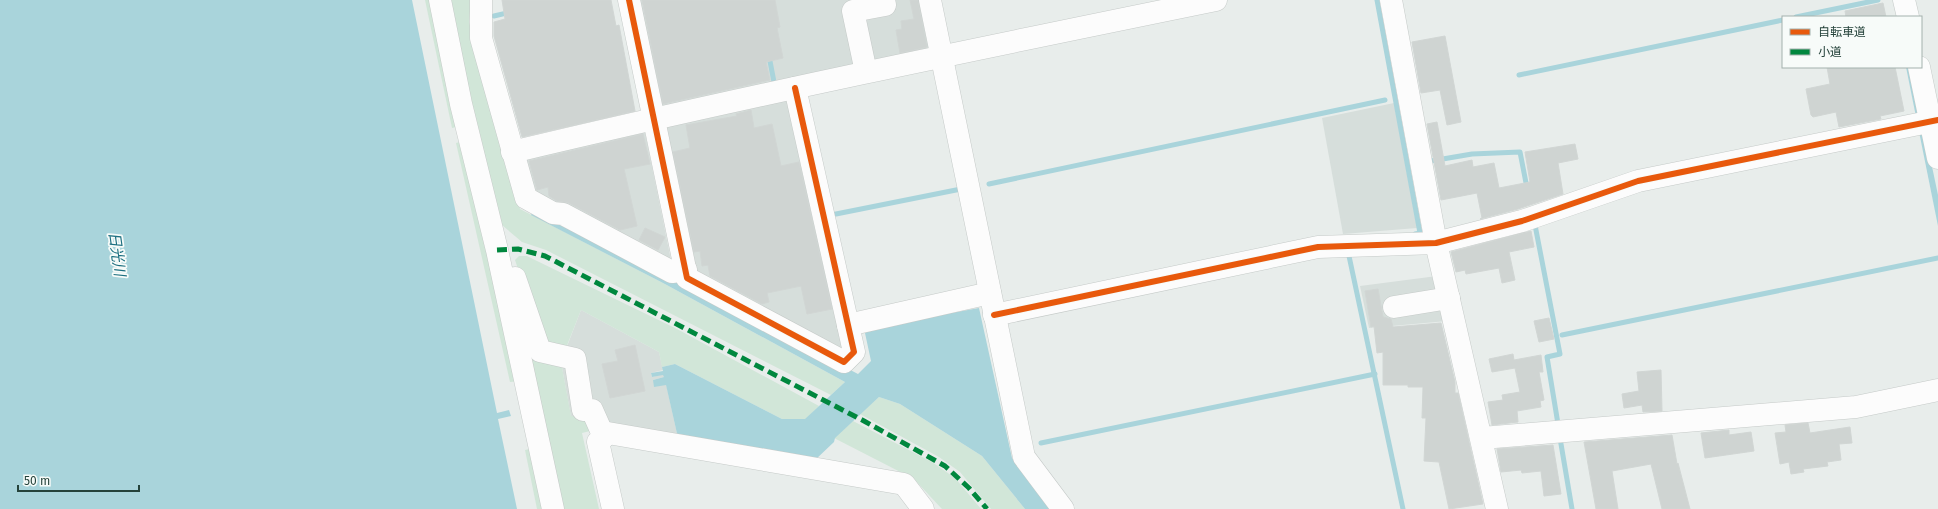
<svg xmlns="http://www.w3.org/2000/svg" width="1938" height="509" viewBox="0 0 1938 509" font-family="'Fira Sans','Noto Sans JP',sans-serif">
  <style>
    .built { fill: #d6dedb }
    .green { fill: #d1e6d8 }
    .water { fill: #a9d4db }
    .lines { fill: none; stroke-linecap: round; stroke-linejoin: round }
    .stream { stroke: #a9d4db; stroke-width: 5 }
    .building { fill: #cfd4d2; stroke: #d1d6d4 }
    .minor-casing { stroke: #c5cac8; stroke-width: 23 }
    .minor { stroke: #fcfcfc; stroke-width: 22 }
    .quiet { stroke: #00873e; stroke-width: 5; stroke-dasharray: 10 5; stroke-linecap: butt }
    .cycleway-casing { stroke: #f7fbf9; stroke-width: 8 }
    .cycleway { stroke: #e8590c; stroke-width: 6 }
    .labels { text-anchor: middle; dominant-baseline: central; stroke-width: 3.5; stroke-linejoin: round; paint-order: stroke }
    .water-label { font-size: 15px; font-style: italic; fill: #1c6f80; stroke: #f7fbf9 }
  </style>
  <rect width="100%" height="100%" fill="#e8edeb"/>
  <g class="built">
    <polygon points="637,0 926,0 935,48 659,108"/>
    <polygon points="792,96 844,352 692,276 661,123"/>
    <polygon points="1394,103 1417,228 1343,234 1322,118"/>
    <polygon points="644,128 672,265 529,194 519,157"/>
    <polygon points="1437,276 1447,321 1369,328 1360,286"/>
    <polygon points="581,310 659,352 663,370 651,373 652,377 664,374 664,377 653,380 666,384 678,438 571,417 561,362"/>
  </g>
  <g class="green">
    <polygon points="425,0 435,0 461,126 452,128"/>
    <polygon points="448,0 471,0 469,22 520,209 663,283 845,382 831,395 546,250 522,242 496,220"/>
    <polygon points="464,141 520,381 510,382 456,143"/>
    <polygon points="519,256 527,256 535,260 677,329 819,406 805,420 782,419 675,364 662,367 659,352 581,310 564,353 543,343 515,260"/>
    <polygon points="509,284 561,362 571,416 583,416 590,431 582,433 599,509 558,509"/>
    <polygon points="879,397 900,404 982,456 1025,509 991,509 960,472 939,457 860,414"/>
    <polygon points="853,421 932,462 955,478 981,509 942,509 914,479 834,438"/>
    <polygon points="534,448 546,509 537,509 525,450"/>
  </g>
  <g class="water">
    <polygon points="0,0 412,0 497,413 509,410 511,416 498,419 517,509 0,509"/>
    <polygon points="1906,67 1911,67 1938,195 1938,226"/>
    <polygon points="533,211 667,280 678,280 858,374 871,361 865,333 868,328 979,308 1012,458 1052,509 1025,509 982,456 900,404 879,397 835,438 834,442 814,461 678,438 666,385 654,387 653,380 664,377 663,375 652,377 651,373 663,371 662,367 675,364 782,419 805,419 845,382 663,283 531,215"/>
  </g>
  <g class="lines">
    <g class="stream">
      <polyline points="1377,0 1420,233 1415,234"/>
      <polyline points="494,16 511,12"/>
      <polyline points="1796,17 1878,0"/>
      <polyline points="769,56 774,82"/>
      <polyline points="1519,75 1783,20"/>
      <polyline points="1431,161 1472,154 1520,152 1527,188"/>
      <polyline points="989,184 1385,100"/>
      <polyline points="836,214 961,189"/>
      <polyline points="1535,225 1560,354 1547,357 1558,424"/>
      <polyline points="1349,256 1403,509"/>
      <polyline points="1562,335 1938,258"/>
      <polyline points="1560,438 1572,509"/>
      <polyline points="1041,443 1375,374"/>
    </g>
  </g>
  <g class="building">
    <polygon points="502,0 611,0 616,26 619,25 635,111 522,137 494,36 494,22 505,19"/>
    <polygon points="642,0 775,0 780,27 777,28 783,58 766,62 770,80 663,104"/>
    <polygon points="910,0 918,0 927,47 900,53 896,30 902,29 901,21 914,19"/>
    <polygon points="1883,3 1886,17 1846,17 1845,11"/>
    <polygon points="1445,36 1461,122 1447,125 1440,90 1421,93 1412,42"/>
    <polygon points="1827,67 1895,67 1904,111 1880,116 1881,119 1839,127 1836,112 1813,117 1811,115 1806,89 1830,84"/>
    <polygon points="751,110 754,128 772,124 781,166 799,162 832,309 807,314 801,286 767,293 769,302 762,304 710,276 708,265 702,266 700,251 694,252 673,152 690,148 686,125 737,116 736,114"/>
    <polygon points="1437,122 1445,166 1472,160 1473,167 1494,163 1499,188 1530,182 1525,152 1575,144 1578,159 1558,163 1563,194 1518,209 1480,219 1482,218 1477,193 1441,200 1427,124"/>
    <polygon points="643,134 650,164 624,169 637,226 620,230 569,203 557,201 549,196 548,187 537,190 529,161"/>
    <polygon points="645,228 665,237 658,250 639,240"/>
    <polygon points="1531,231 1534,247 1509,252 1515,280 1502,283 1499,268 1466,274 1465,270 1456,272 1451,252"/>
    <polygon points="1378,289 1383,317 1391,319 1393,327 1441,323 1455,382 1455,393 1458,393 1483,504 1449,509 1439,462 1424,461 1426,418 1422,418 1423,387 1408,387 1408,385 1383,385 1383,352 1377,353 1374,326 1371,327 1365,291"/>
    <polygon points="1549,318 1554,339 1539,342 1534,321"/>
    <polygon points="635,345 645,391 610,398 602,364 618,361 615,350"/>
    <polygon points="1513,354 1514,360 1541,355 1543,372 1539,372 1544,400 1540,401 1541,407 1517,411 1518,422 1492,425 1488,402 1503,400 1502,395 1520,392 1515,368 1492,372 1489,359"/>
    <polygon points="1661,370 1662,411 1643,412 1642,405 1624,408 1622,394 1639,391 1637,372"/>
    <polygon points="1808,423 1810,433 1850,427 1852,443 1839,444 1841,460 1827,462 1828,466 1803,469 1804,472 1791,474 1789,462 1780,464 1775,433 1786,432 1785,425"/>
    <polygon points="1729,430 1729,435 1751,432 1754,451 1705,458 1701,433"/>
    <polygon points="1672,435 1677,464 1678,463 1690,509 1662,509 1651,464 1612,471 1618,509 1596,509 1584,442"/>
    <polygon points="1553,445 1561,494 1544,496 1541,471 1522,473 1521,470 1501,472 1497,449"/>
  </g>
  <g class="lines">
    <defs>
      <g id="minor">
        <polyline points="440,0 461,104 497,250 553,509"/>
        <polyline points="481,0 481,38 526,198 553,213 563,214 672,272 686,270"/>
        <polyline points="629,0 687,278 844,362 854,352 795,88"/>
        <polyline points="930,0 1024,457 1063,509"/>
        <polyline points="1391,0 1436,243 1497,509"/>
        <polyline points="1904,0 1908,17"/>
        <polyline points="1919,67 1938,158"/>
        <polyline points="866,72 853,11 885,5 884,0"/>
        <path d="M512,152C746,96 981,48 1216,0"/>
        <polyline points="515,278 540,351 575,359 583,410 592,410 604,437"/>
        <polyline points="1394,307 1449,298"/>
        <polyline points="994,315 1318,247 1436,243 1522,221 1638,181 1938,120"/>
        <polyline points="848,325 990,293"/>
        <polyline points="1482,438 1856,407 1938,390"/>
        <polyline points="613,509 598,442 608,433 904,484 923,509"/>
      </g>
    </defs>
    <use href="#minor" class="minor-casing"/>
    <use href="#minor" class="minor"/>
    <polyline class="quiet" points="497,250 518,249 545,256 864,421 945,466 969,488 987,509"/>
    <defs>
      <g id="cycleway">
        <polyline points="629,0 687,278 844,362 854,352 795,88"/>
        <polyline points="994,315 1318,247 1436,243 1522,221 1638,181 1938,120"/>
      </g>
    </defs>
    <use href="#cycleway" class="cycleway-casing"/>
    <use href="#cycleway" class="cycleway"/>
  </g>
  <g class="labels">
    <g class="water-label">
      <text transform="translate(117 254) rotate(82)">日光川</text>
    </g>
  </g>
  <rect x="1782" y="16" width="140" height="52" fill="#f7fbf9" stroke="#a3b1ad"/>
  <rect x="1790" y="29" width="20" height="6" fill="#e8590c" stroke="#a3b1ad"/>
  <text x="1818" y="36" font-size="12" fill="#24423a">自転車道</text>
  <rect x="1790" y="49" width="20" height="6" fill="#00873e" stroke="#a3b1ad"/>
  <text x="1818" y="56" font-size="12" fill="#24423a">小道</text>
  <path d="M18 485v6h121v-6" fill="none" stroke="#24423a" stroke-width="2"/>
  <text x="24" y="485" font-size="12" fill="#24423a" stroke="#f7fbf9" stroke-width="3" paint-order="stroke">50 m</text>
</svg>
